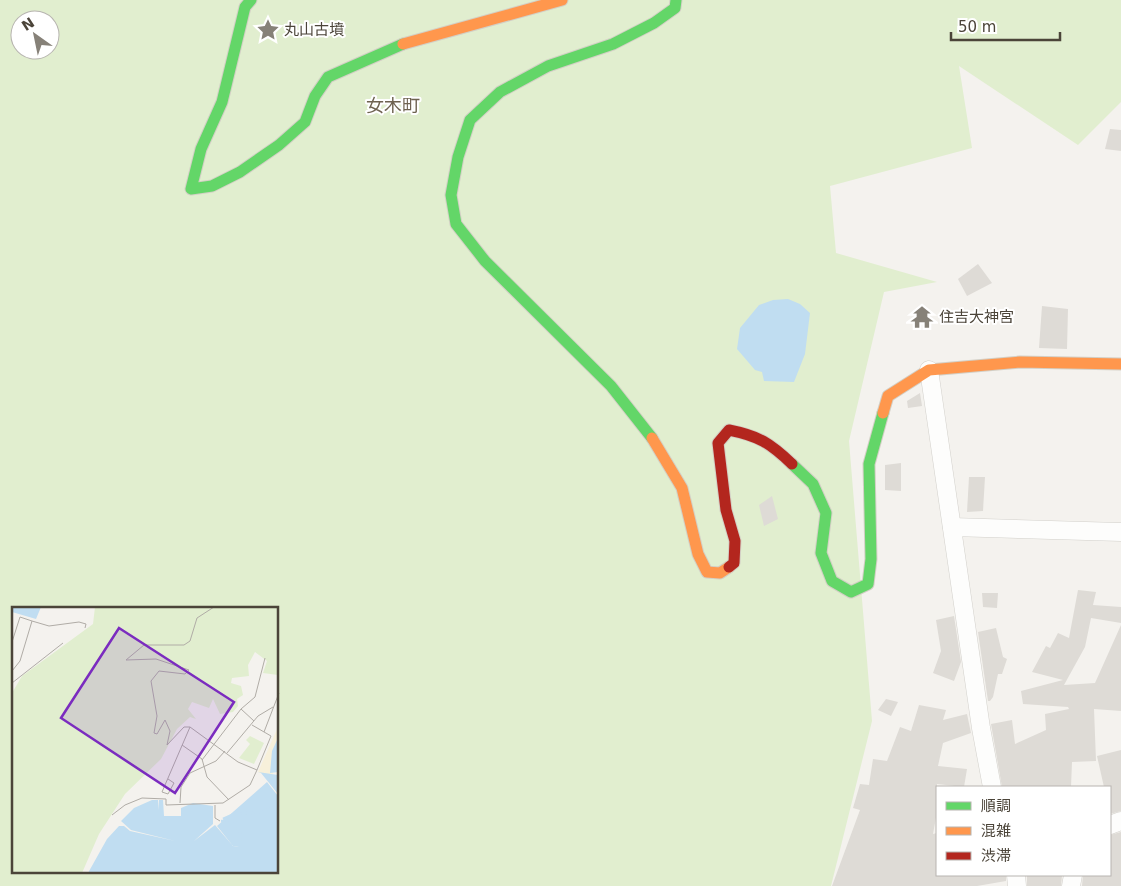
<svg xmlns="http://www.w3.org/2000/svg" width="1121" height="886" viewBox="0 0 1121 886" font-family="'DejaVu Sans','Noto Sans JP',sans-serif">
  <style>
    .green { fill: #e1eecf; fill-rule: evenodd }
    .water { fill: #c0ddf1 }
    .building { fill: #dedbd6 }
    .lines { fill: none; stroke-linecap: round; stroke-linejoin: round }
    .street-casing { stroke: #d2d0cb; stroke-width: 19 }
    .fast-casing { stroke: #d3cfc5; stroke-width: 13 }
    .slow-casing { stroke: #d3cfc5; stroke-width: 13 }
    .jam-casing { stroke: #d3cfc5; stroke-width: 13 }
    .street { stroke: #fdfdfc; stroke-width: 18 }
    .fast { stroke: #63d668; stroke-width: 11 }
    .slow { stroke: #ff974d; stroke-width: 11 }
    .jam { stroke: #b3261e; stroke-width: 11 }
    .labels { text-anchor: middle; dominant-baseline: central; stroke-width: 4; stroke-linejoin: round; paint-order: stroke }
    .poi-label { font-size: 15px; fill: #4b4439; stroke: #fff; text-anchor: start }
    .quarter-label { font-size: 18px; fill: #6e6250; stroke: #fff }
    .inset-river { fill: none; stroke: #c0ddf1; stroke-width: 2.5 }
    .inset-road { fill: none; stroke: #b0aca6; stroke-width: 1 }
    .view { fill: #7b2cbf; fill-opacity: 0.15; stroke: #7b2cbf; stroke-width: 2.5 }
    .inset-edge { fill: none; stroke: #4b4439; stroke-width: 2.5 }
  </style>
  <rect width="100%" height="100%" fill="#f4f2ee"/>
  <path class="green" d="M0,0H1121V102L1078,145L959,66L972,148L830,186L836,253L937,282L884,292L849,441L872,721L831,886H0ZM20,20H50V50H20ZM14,608H278V872H14Z"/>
  <polygon class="water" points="788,299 800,304 810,313 805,354 794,382 764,381 762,372 755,370 737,349 740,328 759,305 773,300"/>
  <g class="building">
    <polygon points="1110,129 1121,130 1121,151 1105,149"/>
    <polygon points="978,264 992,283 967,296 958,279"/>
    <polygon points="1042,306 1068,309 1067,349 1039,348"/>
    <polygon points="920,393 922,406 908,408 907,401"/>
    <polygon points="901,463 901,491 885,490 885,465"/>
    <polygon points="969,477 985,477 983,511 967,512"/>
    <polygon points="772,496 778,519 764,526 759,505"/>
    <polygon points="1078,590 1096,592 1093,605 1121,607 1121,623 1091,618 1085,647 1064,685 1095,683 1121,625 1121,711 1094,709 1096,761 1072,762 1071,787 1002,787 991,724 1012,720 1015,744 1046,730 1045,714 1069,709 1068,707 1023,704 1021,691 1063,680 1032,672 1046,646 1050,648 1058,633 1069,638"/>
    <polygon points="982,593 998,593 997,608 983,607"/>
    <polygon points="954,616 961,662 954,681 933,673 941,651 936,620"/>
    <polygon points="996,628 1003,657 1007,659 1002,674 998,674 993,697 990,701 988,701 978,632"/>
    <polygon points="886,699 898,702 891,716 878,710"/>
    <polygon points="919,705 946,710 943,720 967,714 971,733 943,743 938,766 967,769 964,787 937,784 937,812 933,834 937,833 937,875 1006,875 1006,881 977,886 832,886 860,810 853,808 860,784 869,785 873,759 887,761 900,727 911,731"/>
    <polygon points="1121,750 1121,811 1110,814 1110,787 1104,787 1097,756"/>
    <polygon points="1121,832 1121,886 1082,886 1083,875 1110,875 1110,835"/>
    <polygon points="1027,875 1062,875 1061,886 1027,886"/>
  </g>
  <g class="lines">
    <defs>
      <g id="street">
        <polyline points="929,370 981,728 992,787"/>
        <polyline points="952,527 1121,532"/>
        <polyline points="1110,825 1121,821"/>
        <polyline points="1016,875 1017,886"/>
        <polyline points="1071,886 1073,875"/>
      </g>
      <g id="fast">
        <polyline points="251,0 245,7 222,102 201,149 191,189 212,186 240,172 279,145 305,122 315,96 328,77 403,44"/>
        <polyline points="652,438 611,386 485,261 456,224 451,195 458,157 470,120 500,92 548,66 613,44 654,23 675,8 676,0"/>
        <polyline points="792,464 813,484 826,513 821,553 832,581 851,592 868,584 871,559 869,464 883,413"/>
      </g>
      <g id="slow">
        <polyline points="403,44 562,0"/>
        <polyline points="883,413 888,396 929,370 1020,362 1121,364"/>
        <polyline points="652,438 682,488 698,554 707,572 720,573 729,567"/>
      </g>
      <path id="jam" d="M729,567L734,563L735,541L726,510L718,443L729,430C759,436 770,443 792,464"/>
    </defs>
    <use href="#street" class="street-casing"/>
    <use href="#fast" class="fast-casing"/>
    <use href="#slow" class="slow-casing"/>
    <use href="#jam" class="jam-casing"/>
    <use href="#street" class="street"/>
    <use href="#fast" class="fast"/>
    <use href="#slow" class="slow"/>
    <use href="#jam" class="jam"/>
  </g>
  <defs>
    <symbol id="sight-bare" viewBox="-9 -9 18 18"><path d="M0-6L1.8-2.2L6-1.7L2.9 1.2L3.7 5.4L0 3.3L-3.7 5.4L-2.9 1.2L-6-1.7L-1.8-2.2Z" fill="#868178" stroke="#fff" stroke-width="2.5" paint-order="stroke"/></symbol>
    <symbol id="temple-bare" viewBox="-9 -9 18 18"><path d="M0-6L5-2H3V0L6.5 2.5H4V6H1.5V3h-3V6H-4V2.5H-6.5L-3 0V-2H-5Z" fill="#868178" stroke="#fff" stroke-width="2.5" paint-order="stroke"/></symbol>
  </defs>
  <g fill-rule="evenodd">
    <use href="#sight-bare" x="252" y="14" width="32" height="32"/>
    <use href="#temple-bare" x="906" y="301" width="32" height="32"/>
  </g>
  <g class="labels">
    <g class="poi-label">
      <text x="284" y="30">丸山古墳</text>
      <text x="939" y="317">住吉大神宮</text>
    </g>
    <g class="quarter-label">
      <text x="393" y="105">女木町</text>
    </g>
  </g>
  <g transform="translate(12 607)">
    <rect width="266" height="266" fill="#f4f2ee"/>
    <path d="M83,0H266V68L251,66L255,54L243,45L236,58L237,69L220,71L219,76L229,79L231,88L225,92L226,99L221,105L208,107L201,92L197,101L180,95L176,102L184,112L178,110L165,122L149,152L113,187L87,227L70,266H0V86L10,69L81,17ZM238,129L252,136L242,157L227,151L238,137L234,133Z" fill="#e1eecf"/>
    <path d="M266,120L261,167L258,169L246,165Z" fill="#f7f0da"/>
    <path d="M0,0H29L24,12L0,5ZM266,131V165L258,166L260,144ZM246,165L266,168V187L249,166ZM255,175L266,189V266H76L95,232L107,219H112L118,224L163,234L119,223L109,214L122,201L140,193H146V203L147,193H151L152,209H169V201L181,196L201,199V217L182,234L203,218L221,239L227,240L221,239L205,219Z" fill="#c0ddf1"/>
    <path class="inset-river" d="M211,212L222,207L251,205L267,198M209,214L222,213L232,235V266"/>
    <path class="inset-road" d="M0,35L8,10L20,14M114,53L132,38H172L178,34L185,11L202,0M0,64L8,54L20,14L37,19L67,15L74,17L73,21M0,76L51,36M229,102L242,114M240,118L259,129L245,163M252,125L267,86M170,138L190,152L195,170L217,193M215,146L246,109L261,100M190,153L229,102L243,90L253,51M156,187L150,185L178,120M156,187L162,176L156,172M168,196L169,180L178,166L204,154L213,144M203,198V211L208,214M100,208L113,198L130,191L154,192V198L211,196L238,178L245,163L226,155L178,120H172L155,138L158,124L153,113L145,127L142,126L145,109L139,74L147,64L173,67L177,63L144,52L114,53"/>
    <path class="view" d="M107,21L222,95L163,186L49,111Z"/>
    <rect width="266" height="266" class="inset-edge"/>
  </g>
  <rect x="936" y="786" width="175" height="90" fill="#ffffff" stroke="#b7b4b0"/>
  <rect x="946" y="802" width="25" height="8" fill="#63d668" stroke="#b7b4b0"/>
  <text x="981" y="811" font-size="15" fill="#4b4439">順調</text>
  <rect x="946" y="827" width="25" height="8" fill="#ff974d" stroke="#b7b4b0"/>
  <text x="981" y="836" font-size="15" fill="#4b4439">混雑</text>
  <rect x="946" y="852" width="25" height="8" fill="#b3261e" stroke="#b7b4b0"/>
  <text x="981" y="861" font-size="15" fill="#4b4439">渋滞</text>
  <g transform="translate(35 35) rotate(327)"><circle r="24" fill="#ffffff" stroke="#b7b4b0"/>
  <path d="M0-4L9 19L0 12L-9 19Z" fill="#868178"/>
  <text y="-8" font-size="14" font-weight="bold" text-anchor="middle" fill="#4b4439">N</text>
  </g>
  <path d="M951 32v8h109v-8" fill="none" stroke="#4b4439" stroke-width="2.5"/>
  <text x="958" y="32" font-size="15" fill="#4b4439" stroke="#ffffff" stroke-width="4" paint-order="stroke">50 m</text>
</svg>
